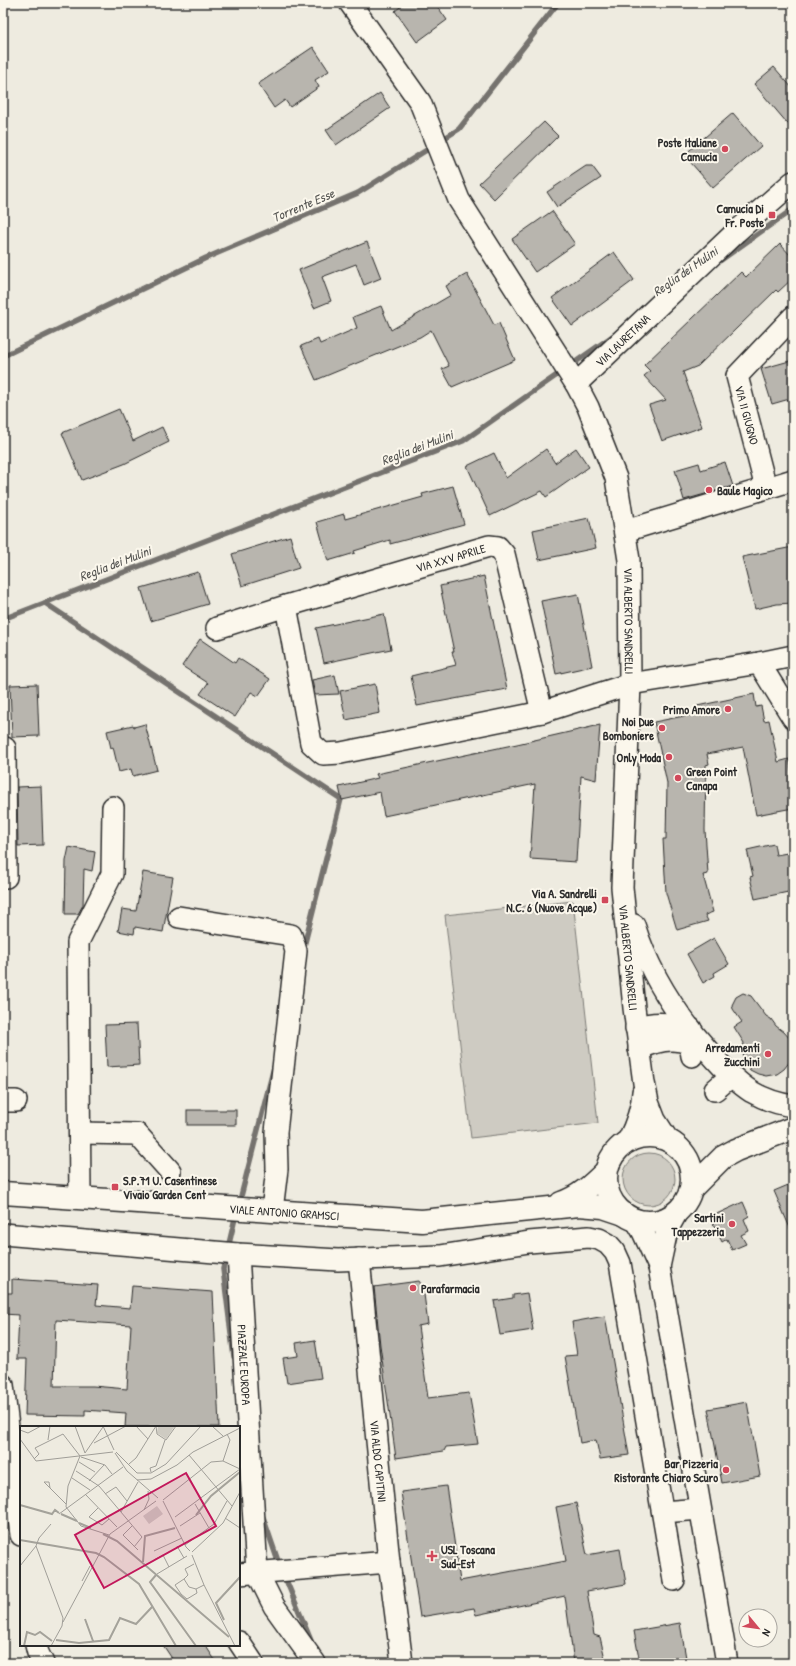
<svg xmlns="http://www.w3.org/2000/svg" width="796" height="1666" viewBox="0 0 796 1666" font-family="'Patrick Hand',sans-serif">
  <style>
    .green { fill: #cecbc2; stroke: #7c7b76 }
    .lines { fill: none; stroke-linecap: round; stroke-linejoin: round }
    .stream { stroke: #74726e; stroke-width: 5.5 }
    .building { fill: #b8b5ae; stroke: #2b2b2b; fill-rule: evenodd }
    .minor-casing { stroke: #2b2b2b; stroke-width: 24 }
    .major-casing { stroke: #2b2b2b; stroke-width: 25 }
    .minor { stroke: #fbf7ec; stroke-width: 21 }
    .major { stroke: #fbf7ec; stroke-width: 22 }
    .poi-dot { fill: #d1495b; stroke: #fbf7ec; stroke-width: 1.5 }
    .labels { text-anchor: middle; dominant-baseline: central; stroke-width: 4; stroke-linejoin: round; paint-order: stroke }
    .poi-label { font-size: 12px; font-weight: bold; fill: #2b2b2b; stroke: #fbf7ec; text-anchor: end }
    .street-label { font-size: 12px; fill: #2b2b2b; stroke: #fbf7ec }
    .water-label { font-size: 13px; font-style: italic; fill: #555552; stroke: #fbf7ec }
    .inset-river { fill: none; stroke: #a4a29a; stroke-width: 2 }
    .inset-road { fill: none; stroke: #a09e98; stroke-width: 1 }
    .view { fill: #c2185b; fill-opacity: 0.15; stroke: #c2185b; stroke-width: 2 }
    .inset-edge { fill: none; stroke: #2b2b2b; stroke-width: 2 }
  </style>
  <rect width="100%" height="100%" fill="#eeebe0"/>
  <filter id="ink" filterUnits="userSpaceOnUse"><feTurbulence type="fractalNoise" baseFrequency=".025" numOctaves="2"/><feDisplacementMap in="SourceGraphic" scale="8" xChannelSelector="R" yChannelSelector="G"/><feConvolveMatrix kernelMatrix="1 2 1 2 8 2 1 2 1" color-interpolation-filters="sRGB"/></filter>
  <g filter="url(#ink)">
    <g class="green">
      <polygon points="573,901 598,1123 471,1138 445,915"/>
      <circle cx="649" cy="1179" r="26"/>
    </g>
    <g class="lines">
      <g class="stream">
        <polyline points="440,141 459,129 558,3"/>
        <polyline points="721,260 793,209"/>
        <polyline points="3,356 206,258 358,193 433,146"/>
        <polyline points="45,603 341,799 303,950"/>
        <polyline points="3,619 463,441 614,335"/>
        <polyline points="239,1204 274,1067"/>
        <polyline points="228,1248 236,1214"/>
        <polyline points="226,1257 223,1269 234,1357"/>
        <polyline points="263,1517 280,1567"/>
        <polyline points="284,1575 312,1643"/>
      </g>
    </g>
    <g class="building">
      <polygon points="405,3 435,3 447,20 417,42 395,11"/>
      <polygon points="313,47 329,71 315,80 319,87 290,107 285,100 274,108 258,84"/>
      <polygon points="774,67 793,89 793,130 754,84"/>
      <polygon points="380,93 390,108 336,145 326,130"/>
      <polygon points="733,113 761,146 713,188 684,155"/>
      <polygon points="544,122 558,136 494,199 479,183"/>
      <polygon points="586,166 592,166 601,178 557,207 547,192"/>
      <polygon points="552,211 575,244 535,272 512,239"/>
      <polygon points="367,242 381,278 364,285 356,264 322,277 331,301 314,308 299,270"/>
      <polygon points="780,244 793,258 793,278 778,292 776,290 698,366 683,372 702,427 662,441 649,405 666,400 644,376 650,371 644,365 741,272 746,277"/>
      <polygon points="614,252 634,280 572,326 552,298"/>
      <polygon points="467,274 494,325 499,323 515,360 452,387 442,369 449,366 431,330 420,337 316,380 301,346 318,339 320,344 357,328 353,317 381,306 391,330 451,295 446,286"/>
      <polygon points="793,360 793,398 772,404 761,369"/>
      <polygon points="119,409 133,441 162,427 169,442 124,464 82,480 62,433"/>
      <polygon points="576,448 589,467 546,497 542,491 490,516 467,466 494,453 506,478 546,449 555,463"/>
      <polygon points="725,462 733,486 684,500 675,470 699,463 701,470"/>
      <polygon points="453,486 464,524 390,544 390,540 354,551 355,553 328,561 317,522 344,514 345,519 423,497 422,494"/>
      <polygon points="589,518 596,548 539,560 533,530"/>
      <polygon points="290,536 299,568 242,586 232,554"/>
      <polygon points="793,547 793,603 777,604 755,609 742,557"/>
      <polygon points="198,572 208,604 151,621 141,588"/>
      <polygon points="484,576 507,689 417,706 411,676 456,665 452,652 454,652 440,586"/>
      <polygon points="578,594 592,666 556,674 541,601"/>
      <polygon points="384,614 391,649 324,663 316,628"/>
      <polygon points="200,639 235,663 238,658 270,679 258,696 251,692 235,717 200,694 208,683 182,666"/>
      <polygon points="335,675 339,694 315,695 312,680"/>
      <polygon points="37,684 39,736 12,737 10,685"/>
      <polygon points="375,684 380,713 346,720 340,691"/>
      <polygon points="754,694 756,707 761,706 764,721 769,720 778,762 789,759 793,779 793,808 756,815 743,747 707,754 709,764 706,765 705,830 708,874 703,875 713,912 705,915 708,921 677,930 666,893 663,839 666,839 667,783 654,722 699,713 697,706"/>
      <polygon points="145,724 157,770 133,776 131,769 119,772 113,747 111,748 107,731 133,725 134,727"/>
      <polygon points="600,725 596,780 581,776 576,862 530,859 535,784 384,816 380,792 342,800 339,787 378,778 376,774 517,744"/>
      <polygon points="41,786 43,845 18,846 17,787"/>
      <polygon points="774,844 776,855 793,852 793,891 755,899 750,877 753,876 747,850"/>
      <polygon points="69,847 95,852 92,871 84,869 83,905 78,914 65,914 66,861"/>
      <polygon points="143,872 173,877 163,932 135,927 134,934 118,931 122,909 136,911"/>
      <polygon points="714,938 729,964 714,973 715,976 703,983 687,954"/>
      <polygon points="743,993 751,996 766,1016 771,1019 776,1026 784,1032 791,1040 793,1049 791,1060 784,1069 777,1074 766,1076 758,1074 750,1070 744,1060 742,1052 744,1043 734,1027 742,1022 733,1009 732,1005 736,997"/>
      <polygon points="137,1024 139,1065 107,1067 105,1025"/>
      <rect x="187" y="1110" width="49" height="15"/>
      <polygon points="793,1183 793,1235 774,1191"/>
      <polygon points="743,1202 749,1216 744,1219 749,1231 741,1235 746,1244 732,1250 727,1239 722,1242 710,1217"/>
      <path d="M12,1279L98,1285L96,1305L130,1308L132,1286L213,1292L219,1427H125L126,1413L85,1410V1416L25,1415L27,1359H17L19,1315L3,1314V1293H12ZM56,1320L131,1325L127,1389L93,1386H54Z"/>
      <polygon points="419,1281 423,1287 428,1324 418,1326 428,1398 469,1393 478,1444 446,1447 444,1451 396,1458 380,1345 374,1287"/>
      <polygon points="527,1293 533,1330 500,1335 494,1301 513,1298 513,1295"/>
      <polygon points="605,1316 629,1455 600,1459 596,1440 580,1443 565,1356 577,1355 572,1322"/>
      <polygon points="315,1340 321,1378 287,1383 283,1358 298,1356 296,1343"/>
      <polygon points="747,1402 760,1476 722,1483 708,1409"/>
      <polygon points="446,1486 460,1581 566,1561 556,1507 576,1503 587,1555 620,1549 626,1584 587,1591 594,1635 600,1637 606,1663 574,1663 565,1596 476,1615 474,1608 420,1617 401,1492"/>
      <polygon points="680,1623 686,1658 655,1663 640,1663 634,1631"/>
      <polygon points="163,1645 205,1645 217,1663 175,1663"/>
    </g>
    <g class="lines">
      <defs>
        <g id="minor">
          <path id="s1" d="M350,3L420,102L459,200L576,384L588,407L616,478L629,560L630,684L622,887L634,1008L644,1083L648,1102L655,1120L668,1140"/>
          <path id="s2" d="M576,384L736,232L793,182"/>
          <polyline points="766,488 737,376 793,317"/>
          <polyline points="625,531 793,480"/>
          <polyline points="286,606 311,743 323,754 341,753 542,712 630,684 759,663 793,656"/>
          <path id="s3" d="M217,628L286,606L489,546L498,547L504,554L542,712"/>
          <polyline points="759,663 793,718"/>
          <polyline points="3,877 6,877 5,748"/>
          <polyline points="179,917 291,935 296,951 276,1132 277,1169 272,1210"/>
          <path d="M634,925C649,973 677,1016 710,1053C723,1068 736,1082 752,1092C764,1099 780,1104 793,1106"/>
          <path d="M636,1028C654,1021 673,1023 691,1029"/>
          <path d="M639,1049C655,1041 674,1036 690,1044L692,1056"/>
          <polyline points="715,1090 731,1076"/>
          <polyline points="3,1101 16,1101"/>
          <polyline points="80,1133 137,1134 170,1171"/>
          <path d="M628,1141C636,1125 642,1110 643,1092"/>
          <polyline points="80,1198 78,942 112,874 113,807"/>
          <polyline points="636,1220 643,1232 659,1267 727,1663"/>
          <polyline points="3,1234 238,1254 338,1260 440,1256 529,1242 589,1237 599,1239 608,1244 615,1252 620,1263 674,1580"/>
          <path id="s4" d="M238,1254L257,1572L274,1606L315,1663"/>
          <path id="s5" d="M359,1259L389,1562L402,1663"/>
          <polyline points="659,1267 667,1230 677,1212"/>
          <polyline points="3,1385 21,1535"/>
          <polyline points="663,1512 700,1509"/>
          <polyline points="239,1574 389,1562"/>
          <polyline points="239,1642 253,1663"/>
          <polyline points="36,1645 38,1653 43,1663"/>
        </g>
        <g id="major">
          <circle cx="649" cy="1179" r="43"/>
          <polyline points="691,1189 723,1157 736,1150 793,1128"/>
          <path id="s6" d="M3,1193L422,1221L579,1205L603,1207L624,1214"/>
          <path d="M561,1203C579,1197 592,1185 606,1171"/>
        </g>
      </defs>
      <use href="#minor" class="minor-casing"/>
      <use href="#major" class="major-casing"/>
      <use href="#minor" class="minor"/>
      <use href="#major" class="major"/>
    </g>
  </g>
  <g class="poi-dot">
    <circle cx="725" cy="149" r="4"/>
    <rect x="768" y="211" width="8" height="8" rx="2"/>
    <circle cx="709" cy="490" r="4"/>
    <circle cx="728" cy="709" r="4"/>
    <circle cx="662" cy="728" r="4"/>
    <circle cx="669" cy="757" r="4"/>
    <circle cx="678" cy="778" r="4"/>
    <rect x="601" y="896" width="8" height="8" rx="2"/>
    <circle cx="768" cy="1054" r="4"/>
    <rect x="111" y="1183" width="8" height="8" rx="2"/>
    <circle cx="732" cy="1224" r="4"/>
    <circle cx="413" cy="1288" r="4"/>
    <circle cx="726" cy="1470" r="4"/>
    <path d="M430 1550h4v4h4v4h-4v4h-4v-4h-4v-4h4z"/>
  </g>
  <g class="labels">
    <g class="poi-label">
      <text x="717" y="142">Poste Italiane<tspan x="717" dy="14">Camucia</tspan></text>
      <text x="764" y="208">Camucia Di<tspan x="764" dy="14">Fr. Poste</tspan></text>
      <text x="717" y="490" text-anchor="start">Baule Magico</text>
      <text x="720" y="709">Primo Amore</text>
      <text x="654" y="721">Noi Due<tspan x="654" dy="14">Bomboniere</tspan></text>
      <text x="661" y="757">Only Moda</text>
      <text x="686" y="771" text-anchor="start">Green Point<tspan x="686" dy="14">Canapa</tspan></text>
      <text x="597" y="893">Via A. Sandrelli<tspan x="597" dy="14">N.C. 6 (Nuove Acque)</tspan></text>
      <text x="760" y="1047">Arredamenti<tspan x="760" dy="14">Zucchini</tspan></text>
      <text x="123" y="1180" text-anchor="start">S.P.71 U. Casentinese<tspan x="123" dy="14">Vivaio Garden Cent</tspan></text>
      <text x="724" y="1217">Sartini<tspan x="724" dy="14">Tappezzeria</tspan></text>
      <text x="421" y="1288" text-anchor="start">Parafarmacia</text>
      <text x="718" y="1463">Bar Pizzeria<tspan x="718" dy="14">Ristorante Chiaro Scuro</tspan></text>
      <text x="441" y="1549" text-anchor="start">USL Toscana<tspan x="441" dy="14">Sud-Est</tspan></text>
    </g>
    <g class="street-label">
      <text stroke="none"><textPath href="#s2" startOffset="64">VIA LAURETANA</textPath></text>
      <text transform="translate(747 415) rotate(75)">VIA II GIUGNO</text>
      <text stroke="none"><textPath href="#s3" startOffset="244">VIA XXV APRILE</textPath></text>
      <text stroke="none"><textPath href="#s1" startOffset="691">VIA ALBERTO SANDRELLI</textPath></text>
      <text stroke="none"><textPath href="#s1" startOffset="1028">VIA ALBERTO SANDRELLI</textPath></text>
      <text stroke="none"><textPath href="#s6" startOffset="282">VIALE ANTONIO GRAMSCI</textPath></text>
      <text stroke="none"><textPath href="#s4" startOffset="111">PIAZZALE EUROPA</textPath></text>
      <text stroke="none"><textPath href="#s5" startOffset="203">VIA ALDO CAPITINI</textPath></text>
    </g>
    <g class="water-label">
      <text transform="translate(303 205) rotate(-23)">Torrente Esse</text>
      <text transform="translate(685 271) rotate(-35)">Reglia dei Mulini</text>
      <text transform="translate(417 447) rotate(-21)">Reglia dei Mulini</text>
      <text transform="translate(115 563) rotate(-21)">Reglia dei Mulini</text>
    </g>
  </g>
  <g transform="translate(20 1426)">
    <rect width="220" height="220" fill="#eeebe0"/>
    <path d="M138,0H155L146,13L137,7ZM137,80L143,88L129,98L123,90Z" fill="#cecbc2"/>
    <path class="inset-river" d="M0,79L32,88L35,84L39,87M41,88L57,95M176,89L191,70L220,46M59,97L71,102M83,108L97,115L209,211M0,114L76,127L84,131L119,158L156,220M123,136L125,110L155,102M136,149L130,156L176,220M65,193L73,215M204,194L196,177L220,151M36,214L59,217L89,214L100,192L116,198L132,181M4,220L7,206L15,209L20,206L32,215"/>
    <path class="inset-road" d="M55,0L65,27M83,0L94,24M116,0L128,13M136,0L137,8L146,14L156,0M192,0L203,10M0,4L8,7L21,0M43,8L60,30M0,13L16,35L93,26M28,14L30,0M74,17L106,0M96,26L117,47H131L146,38L181,0M65,27L83,1M95,27L107,45L138,72M169,29L212,80M61,31L85,39L92,48M14,33L19,28L15,22L43,8M203,35L210,14L207,8M59,36L75,46M109,38L116,32L136,0M56,45L79,60L122,111L114,121M131,46L130,42L136,40L145,14M52,52L70,64M117,54L131,53L157,39L173,26L220,2M69,55L84,39M30,62L24,56H29L30,62L46,78M65,68L97,101M85,68L96,61L107,75M143,74L191,36L203,35L220,43M143,75L166,121L170,125M175,78L189,102M46,81L48,60L60,30M46,81L61,100L89,109M78,82L69,91L82,99L89,93M124,84L129,73L128,65M101,86L118,56M39,88L103,41M155,91L220,43M205,92L220,102M31,98L19,112L16,120L43,192L42,200L31,220M112,100L103,109L118,124M160,100L180,87M165,119L194,98L207,75M157,120L164,132M134,125L162,112M172,126L203,97L220,66M172,129L184,159L215,220M134,134L143,129L149,141M174,138L165,143L168,149L164,153L169,161L176,163L184,159M0,140L16,120M137,148L167,130M164,153L155,159L161,168L167,173L177,167L176,163M62,155L70,140M43,196L90,108L136,75"/>
    <path class="view" d="M166,47L196,100L84,162L55,109Z"/>
    <rect width="220" height="220" class="inset-edge"/>
  </g>
  <rect width="796" height="1666" fill="none" stroke="#fbf7ec" stroke-width="16"/>
  <rect x="8" y="8" width="780" height="1650" fill="none" stroke="#2b2b2b" stroke-width="1.5" filter="url(#ink)"/>
  <g transform="translate(758 1628) rotate(119)"><circle r="19" fill="#fbf7ec" stroke="#a8a59f"/>
  <path d="M0-3L7 15L0 10L-7 15Z" fill="#d1495b"/>
  <text y="-6" font-size="11" font-weight="bold" text-anchor="middle" fill="#2b2b2b">N</text>
  </g>
</svg>
